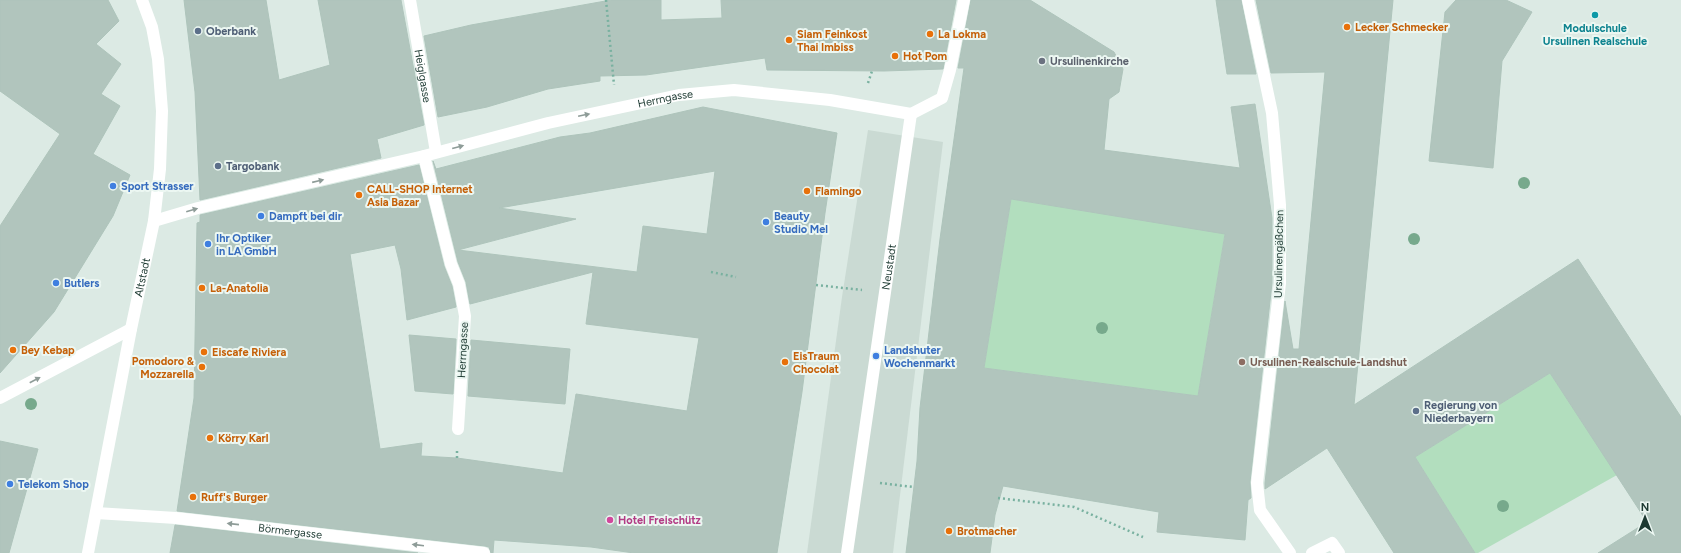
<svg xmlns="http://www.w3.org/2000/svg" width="1681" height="553" viewBox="0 0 1681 553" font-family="Figtree,sans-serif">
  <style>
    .built { fill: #cadad3 }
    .green { fill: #b2debe }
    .building { fill: #b1c5bd; stroke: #aec4bb; fill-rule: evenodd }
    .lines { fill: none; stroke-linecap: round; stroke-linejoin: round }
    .path { stroke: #79b1a0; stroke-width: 2.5; stroke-dasharray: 2 3; stroke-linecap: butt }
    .minor { stroke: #fff; stroke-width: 12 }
    .tree { fill: #77a98c }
    .oneway { fill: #8e9c98 }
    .culture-dot { fill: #0f9aa8; stroke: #ecf7f2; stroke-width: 1.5 }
    .food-dot { fill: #e8710a; stroke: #ecf7f2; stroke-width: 1.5 }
    .service-dot { fill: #5c6f8a; stroke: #ecf7f2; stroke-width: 1.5 }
    .worship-dot { fill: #6b7280; stroke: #ecf7f2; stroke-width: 1.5 }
    .shop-dot { fill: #3f7fe0; stroke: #ecf7f2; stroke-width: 1.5 }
    .education-dot { fill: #8d6e63; stroke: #ecf7f2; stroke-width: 1.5 }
    .hotel-dot { fill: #d1479c; stroke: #ecf7f2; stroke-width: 1.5 }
    .labels { text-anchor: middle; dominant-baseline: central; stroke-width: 4; stroke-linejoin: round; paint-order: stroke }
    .food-label { font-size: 11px; font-weight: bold; fill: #c56008; stroke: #ecf7f2; text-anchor: start }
    .culture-label { font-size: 11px; font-weight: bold; fill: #0d838f; stroke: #ecf7f2 }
    .service-label { font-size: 11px; font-weight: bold; fill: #4e5e75; stroke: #ecf7f2; text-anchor: start }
    .worship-label { font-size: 11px; font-weight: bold; fill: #5b616d; stroke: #ecf7f2; text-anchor: start }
    .street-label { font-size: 11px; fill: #1d3a32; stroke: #ecf7f2 }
    .shop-label { font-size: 11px; font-weight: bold; fill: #366cbe; stroke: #ecf7f2; text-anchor: start }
    .education-label { font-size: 11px; font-weight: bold; fill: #785e54; stroke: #ecf7f2; text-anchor: start }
    .hotel-label { font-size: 11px; font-weight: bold; fill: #b23c85; stroke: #ecf7f2; text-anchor: start }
  </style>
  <rect width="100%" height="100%" fill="#dceae4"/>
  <polygon class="built" points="868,130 943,142 893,553 807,553 842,297"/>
  <g class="green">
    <polygon points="1011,199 1225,233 1198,396 984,368"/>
    <polygon points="1550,373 1617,475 1478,553 1475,553 1415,457"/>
  </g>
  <g class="building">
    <polygon points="0,0 108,0 119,21 96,44 121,64 101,94 120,106 93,154 130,175 113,216 54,312 0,373 0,226 60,134 0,91"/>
    <polygon points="184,0 266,0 279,80 330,65 318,0 401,0 424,125 377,139 381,158 200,200 195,92"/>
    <polygon points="611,0 661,0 661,20 722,18 721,0 956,0 943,69 884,71 767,70 765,58 646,75 600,76 600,81 548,89 487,107 438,117 424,36 471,25"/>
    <path d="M971,0H1030L1114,52L1123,69L1119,92L1109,99L1104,150L1240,168L1231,107L1255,104L1272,218V283L1250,482L1251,498L1248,500L1245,540L1157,532L1159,512L1003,486L995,515L990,553H906L917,461L920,408L940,239L964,68H958ZM1011,199L1225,234L1198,396L984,368Z"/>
    <polygon points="1216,0 1241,0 1256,74 1227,74"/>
    <polygon points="1256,0 1393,0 1354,405 1578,259 1681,417 1681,553 1598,553 1647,522 1550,373 1415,457 1475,553 1394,553 1327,448 1265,489 1265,483 1285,301 1293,349 1299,349 1325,72 1271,73"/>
    <polygon points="1456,0 1506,0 1532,12 1502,61 1493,168 1429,161 1445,12"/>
    <path d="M703,107L837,133L825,213L802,392L777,553H634L591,547L494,540L493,553H491L489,547L485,546L177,511L194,398L197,223L200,222V215L419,165L444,266L452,286L456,307L407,320L401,269L395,245L350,254L380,449L422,443L421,456L457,458L563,473L576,394L687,411L699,338L586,324L593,272L470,304L466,282L458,262L433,161L436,169L560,137L590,133ZM715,171L707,234L643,226L637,272L458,250L576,219L499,208Z"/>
    <polygon points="409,335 456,339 453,394 415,391"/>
    <polygon points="471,340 570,349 565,404 468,396"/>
    <polygon points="0,441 38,449 9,553 0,553"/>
    <polygon points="175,525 418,553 170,553"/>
  </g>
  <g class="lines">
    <g class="path">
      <polyline points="606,0 614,85"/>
      <polyline points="868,83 872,71"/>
      <polyline points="711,272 736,277"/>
      <polyline points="816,285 862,290"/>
      <polyline points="457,458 457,451"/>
      <polyline points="880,483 913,487"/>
      <polyline points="998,498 1074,507 1143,537"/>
    </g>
    <g class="minor">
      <path id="s1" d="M410,0L436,152"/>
      <polyline points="1248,0 1272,113 1280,205 1280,283 1257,483 1260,510 1290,553"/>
      <polyline points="911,114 942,98 950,70 964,0"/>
      <polyline points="424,156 451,264 459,284 465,316 458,429"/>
      <path id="s2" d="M154,221L198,208L424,156L548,123L679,95L734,90L830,100L911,114"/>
      <polyline points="0,398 131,329"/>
      <path id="s3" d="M96,513L176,518L484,553"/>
      <path id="s4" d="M88,553L131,329L154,221L160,169L162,111L158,59L152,27L142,0"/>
      <path id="s5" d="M847,553L911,114"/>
      <polyline points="1312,553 1332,543 1339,553"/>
    </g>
  </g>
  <g class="tree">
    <circle cx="1524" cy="183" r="6"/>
    <circle cx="1414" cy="239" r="6"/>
    <circle cx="1102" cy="328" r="6"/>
    <circle cx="31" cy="404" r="6"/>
    <circle cx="1503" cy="506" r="6"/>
  </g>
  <defs><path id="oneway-solid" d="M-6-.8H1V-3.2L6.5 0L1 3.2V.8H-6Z"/></defs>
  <g class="oneway">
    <use href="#oneway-solid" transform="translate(584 115) rotate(-12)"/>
    <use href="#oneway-solid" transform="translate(458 147) rotate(-15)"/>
    <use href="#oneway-solid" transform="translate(318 181) rotate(-13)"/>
    <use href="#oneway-solid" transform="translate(192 210) rotate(-16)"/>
    <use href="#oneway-solid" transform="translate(35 380) rotate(-28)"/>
    <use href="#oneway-solid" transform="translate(233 524) rotate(-174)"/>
    <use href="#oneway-solid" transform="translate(418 545) rotate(-173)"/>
  </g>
  <circle class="culture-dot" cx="1595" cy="15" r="4"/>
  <g class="food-dot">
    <circle cx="1347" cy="27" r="4"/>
    <circle cx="930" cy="34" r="4"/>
    <circle cx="789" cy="40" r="4"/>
    <circle cx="895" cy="56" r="4"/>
    <circle cx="807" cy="191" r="4"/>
    <circle cx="359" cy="195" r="4"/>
    <circle cx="202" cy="288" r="4"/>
    <circle cx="13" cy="350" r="4"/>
    <circle cx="204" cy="352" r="4"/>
    <circle cx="785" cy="362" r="4"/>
    <circle cx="202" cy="367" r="4"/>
    <circle cx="210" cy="438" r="4"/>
    <circle cx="193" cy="497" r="4"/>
    <circle cx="949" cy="531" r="4"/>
  </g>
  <g class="service-dot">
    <circle cx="198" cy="31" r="4"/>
    <circle cx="218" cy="166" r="4"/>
    <circle cx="1416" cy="411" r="4"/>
  </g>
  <circle class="worship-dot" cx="1042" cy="61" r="4"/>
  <g class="shop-dot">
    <circle cx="113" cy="186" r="4"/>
    <circle cx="261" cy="216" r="4"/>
    <circle cx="766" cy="222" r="4"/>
    <circle cx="208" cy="244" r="4"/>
    <circle cx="56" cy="283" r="4"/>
    <circle cx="876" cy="356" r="4"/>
    <circle cx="10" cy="484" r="4"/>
  </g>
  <circle class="education-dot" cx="1242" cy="362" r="4"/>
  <circle class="hotel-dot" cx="610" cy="520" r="4"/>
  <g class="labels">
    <g class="food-label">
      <text x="1355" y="27">Lecker Schmecker</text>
      <text x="797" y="34">Siam Feinkost<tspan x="797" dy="13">Thai Imbiss</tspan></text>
      <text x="938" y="34">La Lokma</text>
      <text x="903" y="56">Hot Pom</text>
      <text x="367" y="189">CALL-SHOP Internet<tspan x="367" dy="13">Asia Bazar</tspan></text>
      <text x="815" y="191">Flamingo</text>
      <text x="210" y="288">La-Anatolia</text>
      <text x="21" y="350">Bey Kebap</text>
      <text x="212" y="352">Eiscafe Riviera</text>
      <text x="793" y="356">EisTraum<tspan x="793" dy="13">Chocolat</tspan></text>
      <text x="194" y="361" text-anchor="end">Pomodoro &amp;<tspan x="194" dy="13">Mozzarella</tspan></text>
      <text x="218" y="438">Körry Karl</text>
      <text x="201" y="497">Ruff's Burger</text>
      <text x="957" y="531">Brotmacher</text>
    </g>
    <g class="culture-label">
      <text x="1595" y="28">Modulschule<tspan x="1595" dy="13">Ursulinen Realschule</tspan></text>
    </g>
    <g class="service-label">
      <text x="206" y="31">Oberbank</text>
      <text x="226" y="166">Targobank</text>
      <text x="1424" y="405">Regierung von<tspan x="1424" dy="13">Niederbayern</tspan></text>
    </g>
    <g class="worship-label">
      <text x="1050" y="61">Ursulinenkirche</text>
    </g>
    <g class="street-label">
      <text stroke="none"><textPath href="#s1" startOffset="77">Heiglgasse</textPath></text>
      <text stroke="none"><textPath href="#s2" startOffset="526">Herrngasse</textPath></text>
      <text transform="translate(1279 254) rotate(-89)">Ursulinengäßchen</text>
      <text stroke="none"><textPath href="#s5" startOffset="289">Neustadt</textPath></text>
      <text stroke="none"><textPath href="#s4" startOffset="281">Altstadt</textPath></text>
      <text transform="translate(463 350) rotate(-87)">Herrngasse</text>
      <text stroke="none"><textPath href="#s3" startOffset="195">Börmergasse</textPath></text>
    </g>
    <g class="shop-label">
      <text x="121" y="186">Sport Strasser</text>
      <text x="269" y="216">Dampft bei dir</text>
      <text x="774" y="216">Beauty<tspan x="774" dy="13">Studio Mel</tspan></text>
      <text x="216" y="238">Ihr Optiker<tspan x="216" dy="13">in LA GmbH</tspan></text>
      <text x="64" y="283">Butlers</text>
      <text x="884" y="350">Landshuter<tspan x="884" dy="13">Wochenmarkt</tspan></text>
      <text x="18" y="484">Telekom Shop</text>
    </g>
    <g class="education-label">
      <text x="1250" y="362">Ursulinen-Realschule-Landshut</text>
    </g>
    <g class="hotel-label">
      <text x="618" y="520">Hotel Freischütz</text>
    </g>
  </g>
  <g transform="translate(1645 517)" stroke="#ecf7f2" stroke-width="3" paint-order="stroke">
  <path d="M0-3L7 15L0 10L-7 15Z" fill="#1d3a32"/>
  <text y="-6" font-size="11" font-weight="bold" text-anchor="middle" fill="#1d3a32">N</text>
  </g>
</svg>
